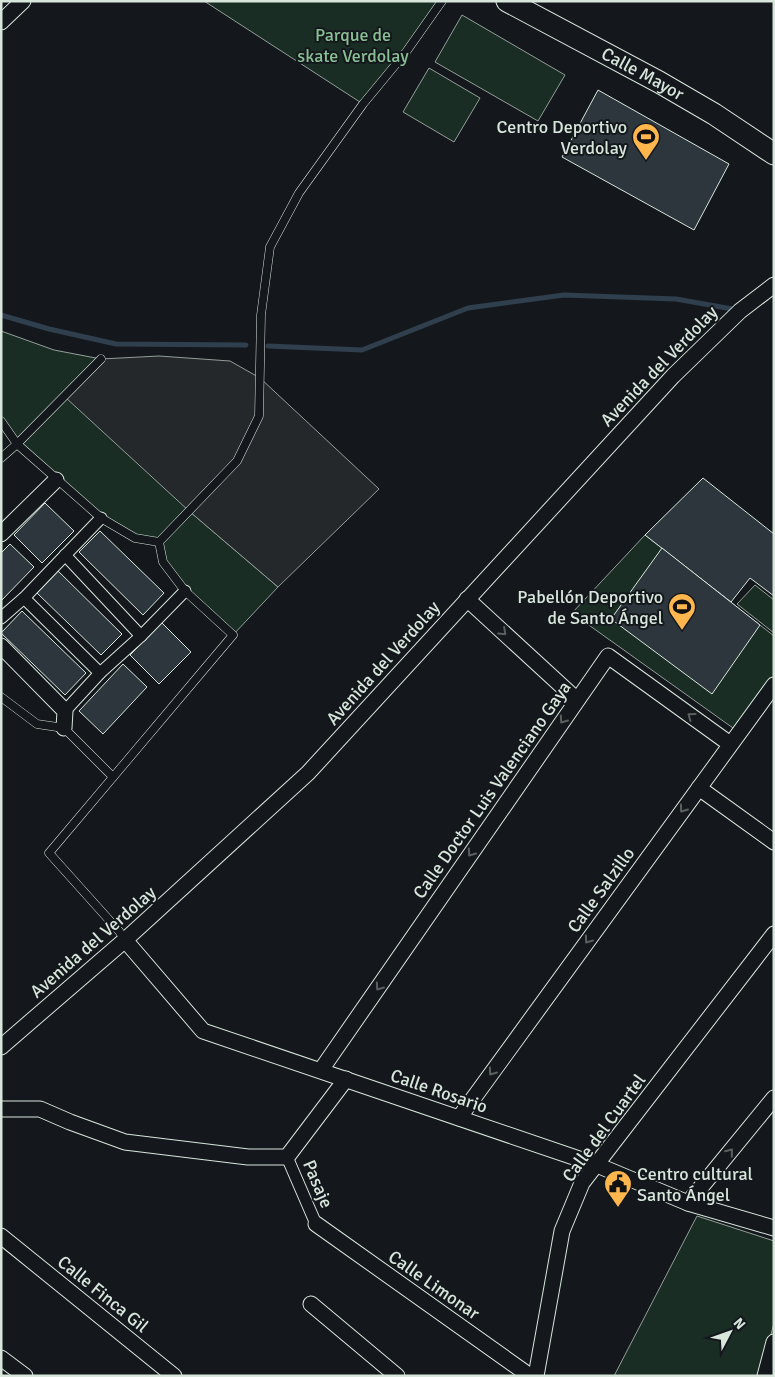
<svg xmlns="http://www.w3.org/2000/svg" width="775" height="1377" viewBox="0 0 775 1377" font-family="Signika,sans-serif">
  <style>
    .green { fill: #1a2d24; stroke: #939e99 }
    .parking { fill: #24282b; stroke: #939e99 }
    .lines { fill: none; stroke-linecap: round; stroke-linejoin: round }
    .stream { stroke: #2f3f4d; stroke-width: 5 }
    .building { fill: #2c363c; stroke: #d8e6dc }
    .service-casing { stroke: #d8e6dc; stroke-width: 9 }
    .pedestrian-casing { stroke: #d8e6dc; stroke-width: 13 }
    .minor-casing { stroke: #d8e6dc; stroke-width: 17 }
    .secondary-casing { stroke: #d8e6dc; stroke-width: 23 }
    .service { stroke: #14181c; stroke-width: 8 }
    .pedestrian { stroke: #14181c; stroke-width: 11 }
    .minor { stroke: #14181c; stroke-width: 15 }
    .secondary { stroke: #14181c; stroke-width: 21 }
    .oneway { stroke: #59605f }
    .labels { text-anchor: middle; dominant-baseline: central; stroke-width: 4; stroke-linejoin: round; paint-order: stroke }
    .park-label { font-size: 18px; fill: #8ac095; stroke: #14181c }
    .street-label { font-size: 18px; fill: #d8e6dc; stroke: #14181c }
    .poi-label { font-size: 18px; fill: #d8e6dc; stroke: #14181c; text-anchor: end }
  </style>
  <rect width="100%" height="100%" fill="#14181c"/>
  <g class="green">
    <polygon points="204,1 442,1 363,104"/>
    <polygon points="462,15 565,75 538,121 435,62"/>
    <polygon points="429,68 480,98 454,142 403,112"/>
    <polygon points="1,331 54,350 101,359 189,511 278,587 233,635 185,591 163,562 159,542 135,538 56,480 1,421"/>
    <polygon points="645,535 774,636 774,685 749,718 733,728 572,613"/>
    <polygon points="755,585 774,600 774,633 737,604"/>
    <polygon points="697,1216 774,1241 774,1323 760,1376 614,1376"/>
  </g>
  <polygon class="parking" points="159,356 230,361 260,378 379,489 278,587 189,511 65,397 101,359"/>
  <g class="lines">
    <g class="stream">
      <polyline points="1,315 49,329 116,344 246,345"/>
      <polyline points="268,346 362,350 468,308 564,295 676,299 738,310"/>
    </g>
  </g>
  <g class="building">
    <polygon points="598,90 729,164 694,230 562,157"/>
    <polygon points="703,478 774,534 774,596 750,578 731,602 645,535"/>
    <polygon points="45,503 74,531 42,563 14,535"/>
    <polygon points="100,531 164,593 143,615 79,552"/>
    <polygon points="10,544 34,567 1,601 1,553"/>
    <polygon points="662,548 760,625 712,694 611,619"/>
    <polygon points="58,571 122,634 101,655 37,593"/>
    <polygon points="22,611 86,673 65,695 1,633"/>
    <polygon points="162,623 191,652 159,684 130,655"/>
    <polygon points="123,664 147,687 103,734 79,711"/>
  </g>
  <g class="lines">
    <defs>
      <g id="service">
        <polyline points="1,421 17,444 101,359"/>
        <polyline points="1,458 17,444 101,518 135,538 159,542"/>
        <polyline points="1,697 37,724 64,728 113,777"/>
        <polyline points="125,940 119,931 49,853 233,635 185,591 163,562 159,542 237,461 259,416 261,315 270,247 299,193 363,104 406,52 442,1"/>
      </g>
      <g id="pedestrian">
        <polyline points="65,555 141,636"/>
        <polyline points="24,598 100,673"/>
        <polyline points="1,618 24,598 101,518"/>
        <polyline points="65,711 100,673 141,636 185,591"/>
        <polyline points="287,1157 316,1224"/>
      </g>
      <g id="minor">
        <polyline points="1,22 23,1"/>
        <polyline points="1,534 56,480"/>
        <polyline points="467,599 577,700"/>
        <polyline points="1,646 65,711 64,728"/>
        <polyline points="699,788 774,842"/>
        <polyline points="125,940 203,1031 597,1165 688,1203 774,1228"/>
        <polyline points="1,1047 125,940 308,773 673,376 740,311 774,285"/>
        <polyline points="321,1070 608,656 730,744"/>
        <polyline points="1,1109 40,1109 70,1122 125,1142 248,1157 287,1157 346,1079"/>
        <polyline points="459,1118 774,685"/>
        <polyline points="688,1203 774,1098"/>
        <polyline points="316,1224 530,1376"/>
        <polyline points="1,1236 174,1376"/>
        <polyline points="311,1304 397,1376"/>
        <polyline points="1,1358 25,1376"/>
        <polyline points="536,1376 562,1231 582,1183 774,934"/>
        <polyline points="765,1376 774,1342"/>
      </g>
      <g id="secondary">
        <path id="s1" d="M507,1L659,82L714,114L774,154"/>
      </g>
    </defs>
    <use href="#service" class="service-casing"/>
    <use href="#pedestrian" class="pedestrian-casing"/>
    <use href="#minor" class="minor-casing"/>
    <use href="#secondary" class="secondary-casing"/>
    <use href="#service" class="service"/>
    <use href="#pedestrian" class="pedestrian"/>
    <use href="#minor" class="minor"/>
    <use href="#secondary" class="secondary"/>
  </g>
  <defs><path id="oneway-chevron" d="M-2-3.5L2.5 0L-2 3.5" fill="none" stroke-width="1.6" stroke-linecap="round" stroke-linejoin="round" transform="scale(1.25)"/></defs>
  <g class="oneway">
    <use href="#oneway-chevron" transform="translate(503 632) rotate(43)"/>
    <use href="#oneway-chevron" transform="translate(691 716) rotate(-144)"/>
    <use href="#oneway-chevron" transform="translate(563 720) rotate(125)"/>
    <use href="#oneway-chevron" transform="translate(683 809) rotate(126)"/>
    <use href="#oneway-chevron" transform="translate(471 853) rotate(125)"/>
    <use href="#oneway-chevron" transform="translate(588 940) rotate(126)"/>
    <use href="#oneway-chevron" transform="translate(379 987) rotate(125)"/>
    <use href="#oneway-chevron" transform="translate(492 1072) rotate(126)"/>
    <use href="#oneway-chevron" transform="translate(730 1152) rotate(-51)"/>
  </g>
  <defs>
    <symbol id="stadium-pin" viewBox="-11 -11 22 30"><path d="M0 17L-7.5 6A9.5 9.5 0 1 1 7.5 6Z" fill="#ffb74d" stroke="#14181c"/><path d="M0-5a6.5 5 0 1 0 0 10a6.5 5 0 1 0 0-10ZM-3.5-1.8h7v3.6h-7Z" fill="#111"/></symbol>
    <symbol id="civic-pin" viewBox="-11 -11 22 30"><path d="M0 17L-7.5 6A9.5 9.5 0 1 1 7.5 6Z" fill="#ffb74d" stroke="#14181c"/><path d="M-.6-6.5H3V-4.5H.6V-3L4-1V1h2V6H-6V1h2V-1L-.6-3ZM-1.2 2.5V6h2.4V2.5Z" fill="#111"/></symbol>
  </defs>
  <g fill-rule="evenodd">
    <use href="#stadium-pin" x="630" y="121" width="32" height="43"/>
    <use href="#stadium-pin" x="666" y="591" width="32" height="43"/>
    <use href="#civic-pin" x="602" y="1168" width="32" height="43"/>
  </g>
  <g class="labels">
    <g class="park-label">
      <text x="353" y="35">Parque de<tspan x="353" dy="21">skate Verdolay</tspan></text>
    </g>
    <g class="street-label">
      <text stroke="none"><textPath href="#s1" startOffset="154">Calle Mayor</textPath></text>
      <text transform="translate(659 366) rotate(-46)">Avenida del Verdolay</text>
      <text transform="translate(383 663) rotate(-48)">Avenida del Verdolay</text>
      <text transform="translate(492 790) rotate(-55)">Calle Doctor Luis Valenciano Gaya</text>
      <text transform="translate(601 890) rotate(-54)">Calle Salzillo</text>
      <text transform="translate(93 942) rotate(-41)">Avenida del Verdolay</text>
      <text transform="translate(439 1091) rotate(19)">Calle Rosario</text>
      <text transform="translate(604 1128) rotate(-54)">Calle del Cuartel</text>
      <text transform="translate(318 1184) rotate(67)">Pasaje</text>
      <text transform="translate(434 1285) rotate(35)">Calle Limonar</text>
      <text transform="translate(103 1294) rotate(39)">Calle Finca Gil</text>
    </g>
    <g class="poi-label">
      <text x="627" y="127">Centro Deportivo<tspan x="627" dy="21">Verdolay</tspan></text>
      <text x="663" y="597">Pabellón Deportivo<tspan x="663" dy="21">de Santo Ángel</tspan></text>
      <text x="637" y="1174" text-anchor="start">Centro cultural<tspan x="637" dy="21">Santo Ángel</tspan></text>
    </g>
  </g>
  <rect width="775" height="1377" fill="none" stroke="#d8e6dc" stroke-width="5"/>
  <g transform="translate(730 1332) rotate(49)" stroke="#14181c" stroke-width="4" paint-order="stroke">
  <path d="M0-4L9 19L0 12L-9 19Z" fill="#d8e6dc"/>
  <text y="-8" font-size="14" font-weight="bold" text-anchor="middle" fill="#d8e6dc">N</text>
  </g>
</svg>
